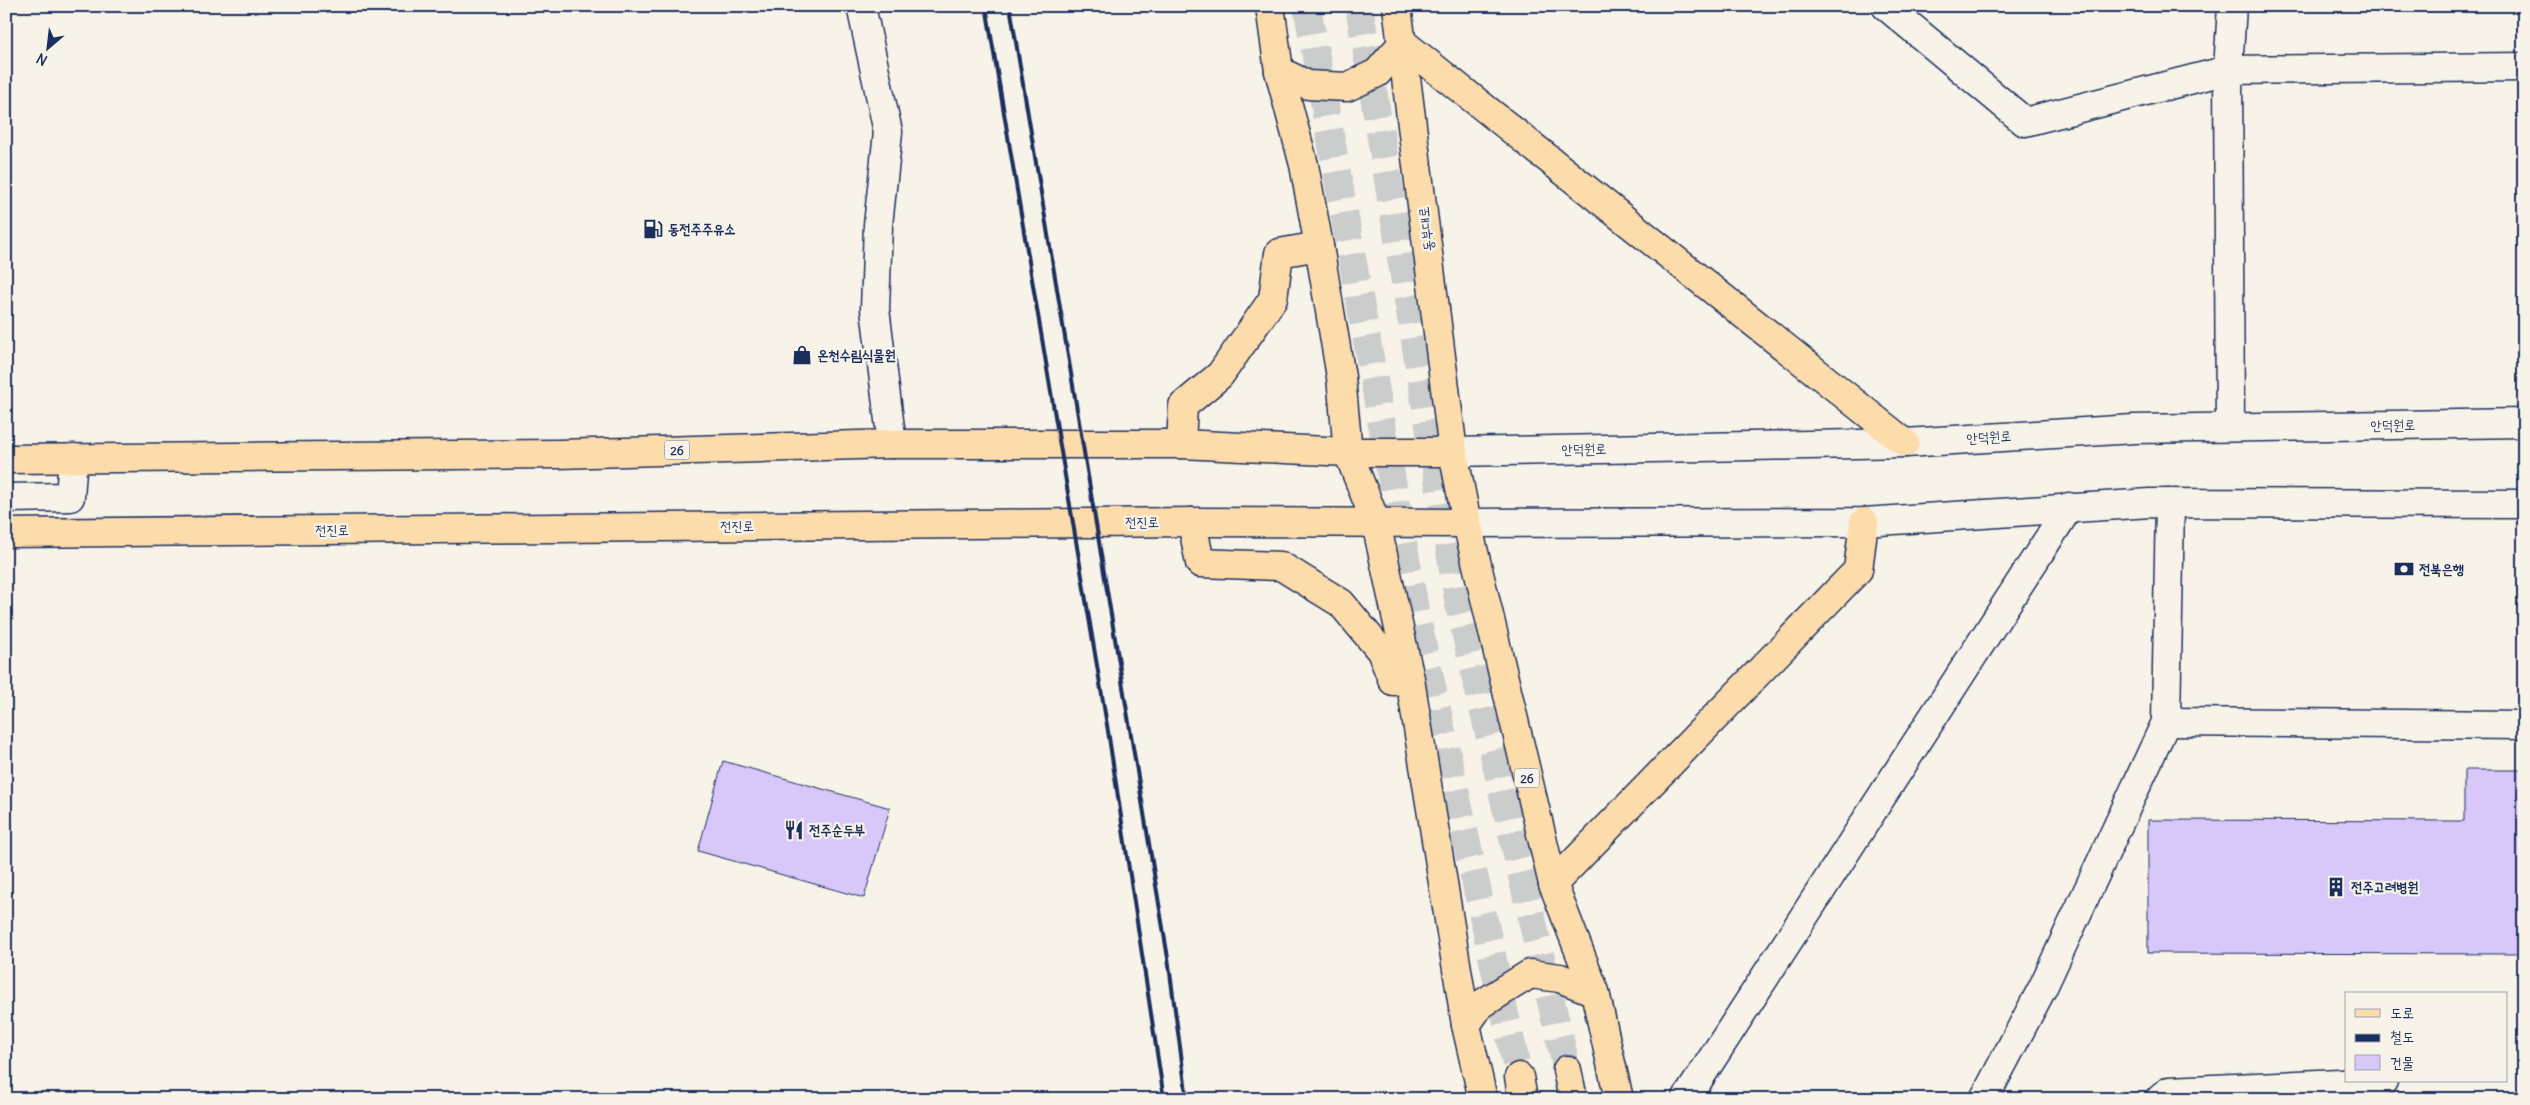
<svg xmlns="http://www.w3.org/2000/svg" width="2530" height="1105" viewBox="0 0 2530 1105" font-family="Delius,'Poor Story',sans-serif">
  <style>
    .building { fill: #d8c7f9; stroke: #1b2f5e }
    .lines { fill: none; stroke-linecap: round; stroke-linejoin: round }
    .major-tunnel { stroke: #cbcccc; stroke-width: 28; stroke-dasharray: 28 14; stroke-linecap: butt }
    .minor-casing { stroke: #1b2f5e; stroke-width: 31 }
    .major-casing { stroke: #1b2f5e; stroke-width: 31 }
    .minor { stroke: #f7f3e8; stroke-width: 28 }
    .major { stroke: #fddcac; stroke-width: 28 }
    .rail { stroke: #1b2f5e; stroke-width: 4 }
    .labels { text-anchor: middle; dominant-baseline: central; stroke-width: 4.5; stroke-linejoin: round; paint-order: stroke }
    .shield { fill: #f7f3e8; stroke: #5d6a87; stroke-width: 1 }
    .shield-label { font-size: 12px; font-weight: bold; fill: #1b2f5e }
    .poi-label { font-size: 14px; font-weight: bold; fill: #1b2f5e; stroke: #f7f3e8; text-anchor: start }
    .street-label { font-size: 14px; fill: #1b2f5e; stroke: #f7f3e8 }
  </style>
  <rect width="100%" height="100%" fill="#f7f3e8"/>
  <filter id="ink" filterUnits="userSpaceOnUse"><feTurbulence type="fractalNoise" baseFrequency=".02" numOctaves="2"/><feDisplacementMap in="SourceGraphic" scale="10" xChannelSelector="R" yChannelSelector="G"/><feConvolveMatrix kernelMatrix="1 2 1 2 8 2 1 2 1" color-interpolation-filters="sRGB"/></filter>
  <g filter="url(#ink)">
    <g class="building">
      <polygon points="723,761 890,808 864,898 698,851"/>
      <polygon points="2464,770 2524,770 2524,954 2148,953 2148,820 2464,821"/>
    </g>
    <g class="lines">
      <g class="major-tunnel">
        <polyline points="1307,6 1416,615 1519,1077"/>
        <polyline points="1359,6 1459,605 1567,1070"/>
      </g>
      <defs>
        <g id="minor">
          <polyline points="861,6 888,132 878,225 875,309 892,444"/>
          <polyline points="1886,6 2025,122 2228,70 2524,67"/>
          <polyline points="2230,427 2228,70 2232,6"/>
          <polyline points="1453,452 1905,443 2134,429 2524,423"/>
          <polyline points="6,498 70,497 73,458"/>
          <polyline points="1467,523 1864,522 2150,503 2524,504"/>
          <polyline points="2166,722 2524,725"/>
          <polyline points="1686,1099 2069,507"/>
          <polyline points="1984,1099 2043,987 2166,722 2170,503"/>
          <polyline points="2160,1099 2169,1091 2383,1081"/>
        </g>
        <g id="major">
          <polyline points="1270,6 1279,71 1304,165 1319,246 1341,377 1348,452 1376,523 1410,679 1466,1025 1483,1099"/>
          <polyline points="1397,6 1453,452 1467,523 1553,884 1595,992 1619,1099"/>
          <polyline points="1403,43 1905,443"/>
          <polyline points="1279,71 1308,85 1347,87 1377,73 1403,43"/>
          <polyline points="1181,444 1183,406 1220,375 1273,299 1279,253 1319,246"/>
          <polyline points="6,459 558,454 892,444 1181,444 1348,452 1453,452"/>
          <polyline points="1192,522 1200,563 1281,566 1341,603 1381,651 1393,681 1410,679"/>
          <polyline points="6,533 1192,522 1467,523"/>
          <polyline points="1553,884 1858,570 1864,522"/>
          <polyline points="1466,1025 1480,1005 1530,974 1560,978 1595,992"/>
          <polyline points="1567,1070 1573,1099"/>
          <polyline points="1519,1077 1523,1099"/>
        </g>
      </defs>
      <use href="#minor" class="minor-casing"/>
      <use href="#major" class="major-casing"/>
      <use href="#minor" class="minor"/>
      <use href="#major" class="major"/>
      <g class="rail">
        <polyline points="986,6 1108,731 1164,1099"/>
        <polyline points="1010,6 1168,958 1187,1099"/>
      </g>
    </g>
  </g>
  <defs>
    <symbol id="fuel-bare" viewBox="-9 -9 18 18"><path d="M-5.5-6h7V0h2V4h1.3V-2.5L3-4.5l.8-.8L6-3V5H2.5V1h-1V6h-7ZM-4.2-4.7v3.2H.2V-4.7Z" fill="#1b2f5e" stroke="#f7f3e8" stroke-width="2.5" paint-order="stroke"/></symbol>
    <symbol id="shop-bare" viewBox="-9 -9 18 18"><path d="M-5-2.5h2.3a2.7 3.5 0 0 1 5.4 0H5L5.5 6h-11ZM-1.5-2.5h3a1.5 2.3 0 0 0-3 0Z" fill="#1b2f5e" stroke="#f7f3e8" stroke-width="2.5" paint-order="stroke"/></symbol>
    <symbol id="bank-bare" viewBox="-9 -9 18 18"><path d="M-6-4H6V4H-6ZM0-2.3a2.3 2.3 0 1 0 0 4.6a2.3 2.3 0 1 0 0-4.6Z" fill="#1b2f5e" stroke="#f7f3e8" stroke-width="2.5" paint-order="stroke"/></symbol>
    <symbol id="restaurant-bare" viewBox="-9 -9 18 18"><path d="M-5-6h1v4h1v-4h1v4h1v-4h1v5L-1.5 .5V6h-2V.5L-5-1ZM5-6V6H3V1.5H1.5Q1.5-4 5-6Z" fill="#1b2f5e" stroke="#f7f3e8" stroke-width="2.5" paint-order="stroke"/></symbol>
    <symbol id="building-bare" viewBox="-9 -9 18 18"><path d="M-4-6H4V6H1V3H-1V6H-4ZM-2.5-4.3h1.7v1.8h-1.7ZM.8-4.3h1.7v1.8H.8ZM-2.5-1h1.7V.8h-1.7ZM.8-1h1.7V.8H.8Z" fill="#1b2f5e" stroke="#f7f3e8" stroke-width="2.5" paint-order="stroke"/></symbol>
  </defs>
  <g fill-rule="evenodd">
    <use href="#fuel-bare" x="639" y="215" width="28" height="28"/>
    <use href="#shop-bare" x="788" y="341" width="28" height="28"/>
    <use href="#bank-bare" x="2390" y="555" width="28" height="28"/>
    <use href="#restaurant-bare" x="780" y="816" width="28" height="28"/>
    <use href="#building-bare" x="2322" y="873" width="28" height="28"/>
  </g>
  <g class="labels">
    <g class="shield">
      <rect x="664.5" y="440.5" width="25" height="19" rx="4"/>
      <rect x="1514.5" y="768.5" width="25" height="19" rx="4"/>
    </g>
    <g class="shield-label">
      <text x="677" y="450">26</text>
      <text x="1527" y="778">26</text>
    </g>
    <g class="poi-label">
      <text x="668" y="229">동전주주유소</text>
      <text x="817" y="355">온천수림식물원</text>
      <text x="2419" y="569">전북은행</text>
      <text x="809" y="830">전주순두부</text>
      <text x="2351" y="887">전주고려병원</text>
    </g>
    <g class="street-label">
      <text transform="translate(1426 229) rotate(-97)">동부대로</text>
      <text transform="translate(2393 425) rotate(-1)">안덕원로</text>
      <text transform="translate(1989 437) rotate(-4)">안덕원로</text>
      <text transform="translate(1584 449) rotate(-1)">안덕원로</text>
      <text transform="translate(1142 522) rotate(-1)">전진로</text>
      <text transform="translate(737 526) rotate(-1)">전진로</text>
      <text transform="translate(332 530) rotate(-1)">전진로</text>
    </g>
  </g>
  <rect width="2530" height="1105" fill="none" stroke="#f7f3e8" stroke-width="25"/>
  <rect x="12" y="12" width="2505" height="1080" fill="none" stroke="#1b2f5e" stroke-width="2" filter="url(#ink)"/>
  <rect x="2345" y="992" width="162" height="90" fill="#f7f3e8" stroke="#9fa5b1"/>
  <rect x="2355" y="1009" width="25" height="8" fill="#fddcac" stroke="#9fa5b1"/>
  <text x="2390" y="1018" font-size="15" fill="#1b2f5e">도로</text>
  <rect x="2355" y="1034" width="25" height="8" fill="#1b2f5e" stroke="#9fa5b1"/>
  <text x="2390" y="1042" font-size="15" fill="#1b2f5e">철도</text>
  <rect x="2355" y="1055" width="25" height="15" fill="#d8c7f9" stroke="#9fa5b1"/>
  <text x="2390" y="1068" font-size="15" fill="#1b2f5e">건물</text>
  <g transform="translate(48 48) rotate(208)" stroke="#f7f3e8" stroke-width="4" paint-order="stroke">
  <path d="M0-4L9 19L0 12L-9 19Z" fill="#1b2f5e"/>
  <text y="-8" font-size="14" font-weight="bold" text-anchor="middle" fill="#1b2f5e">N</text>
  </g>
</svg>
